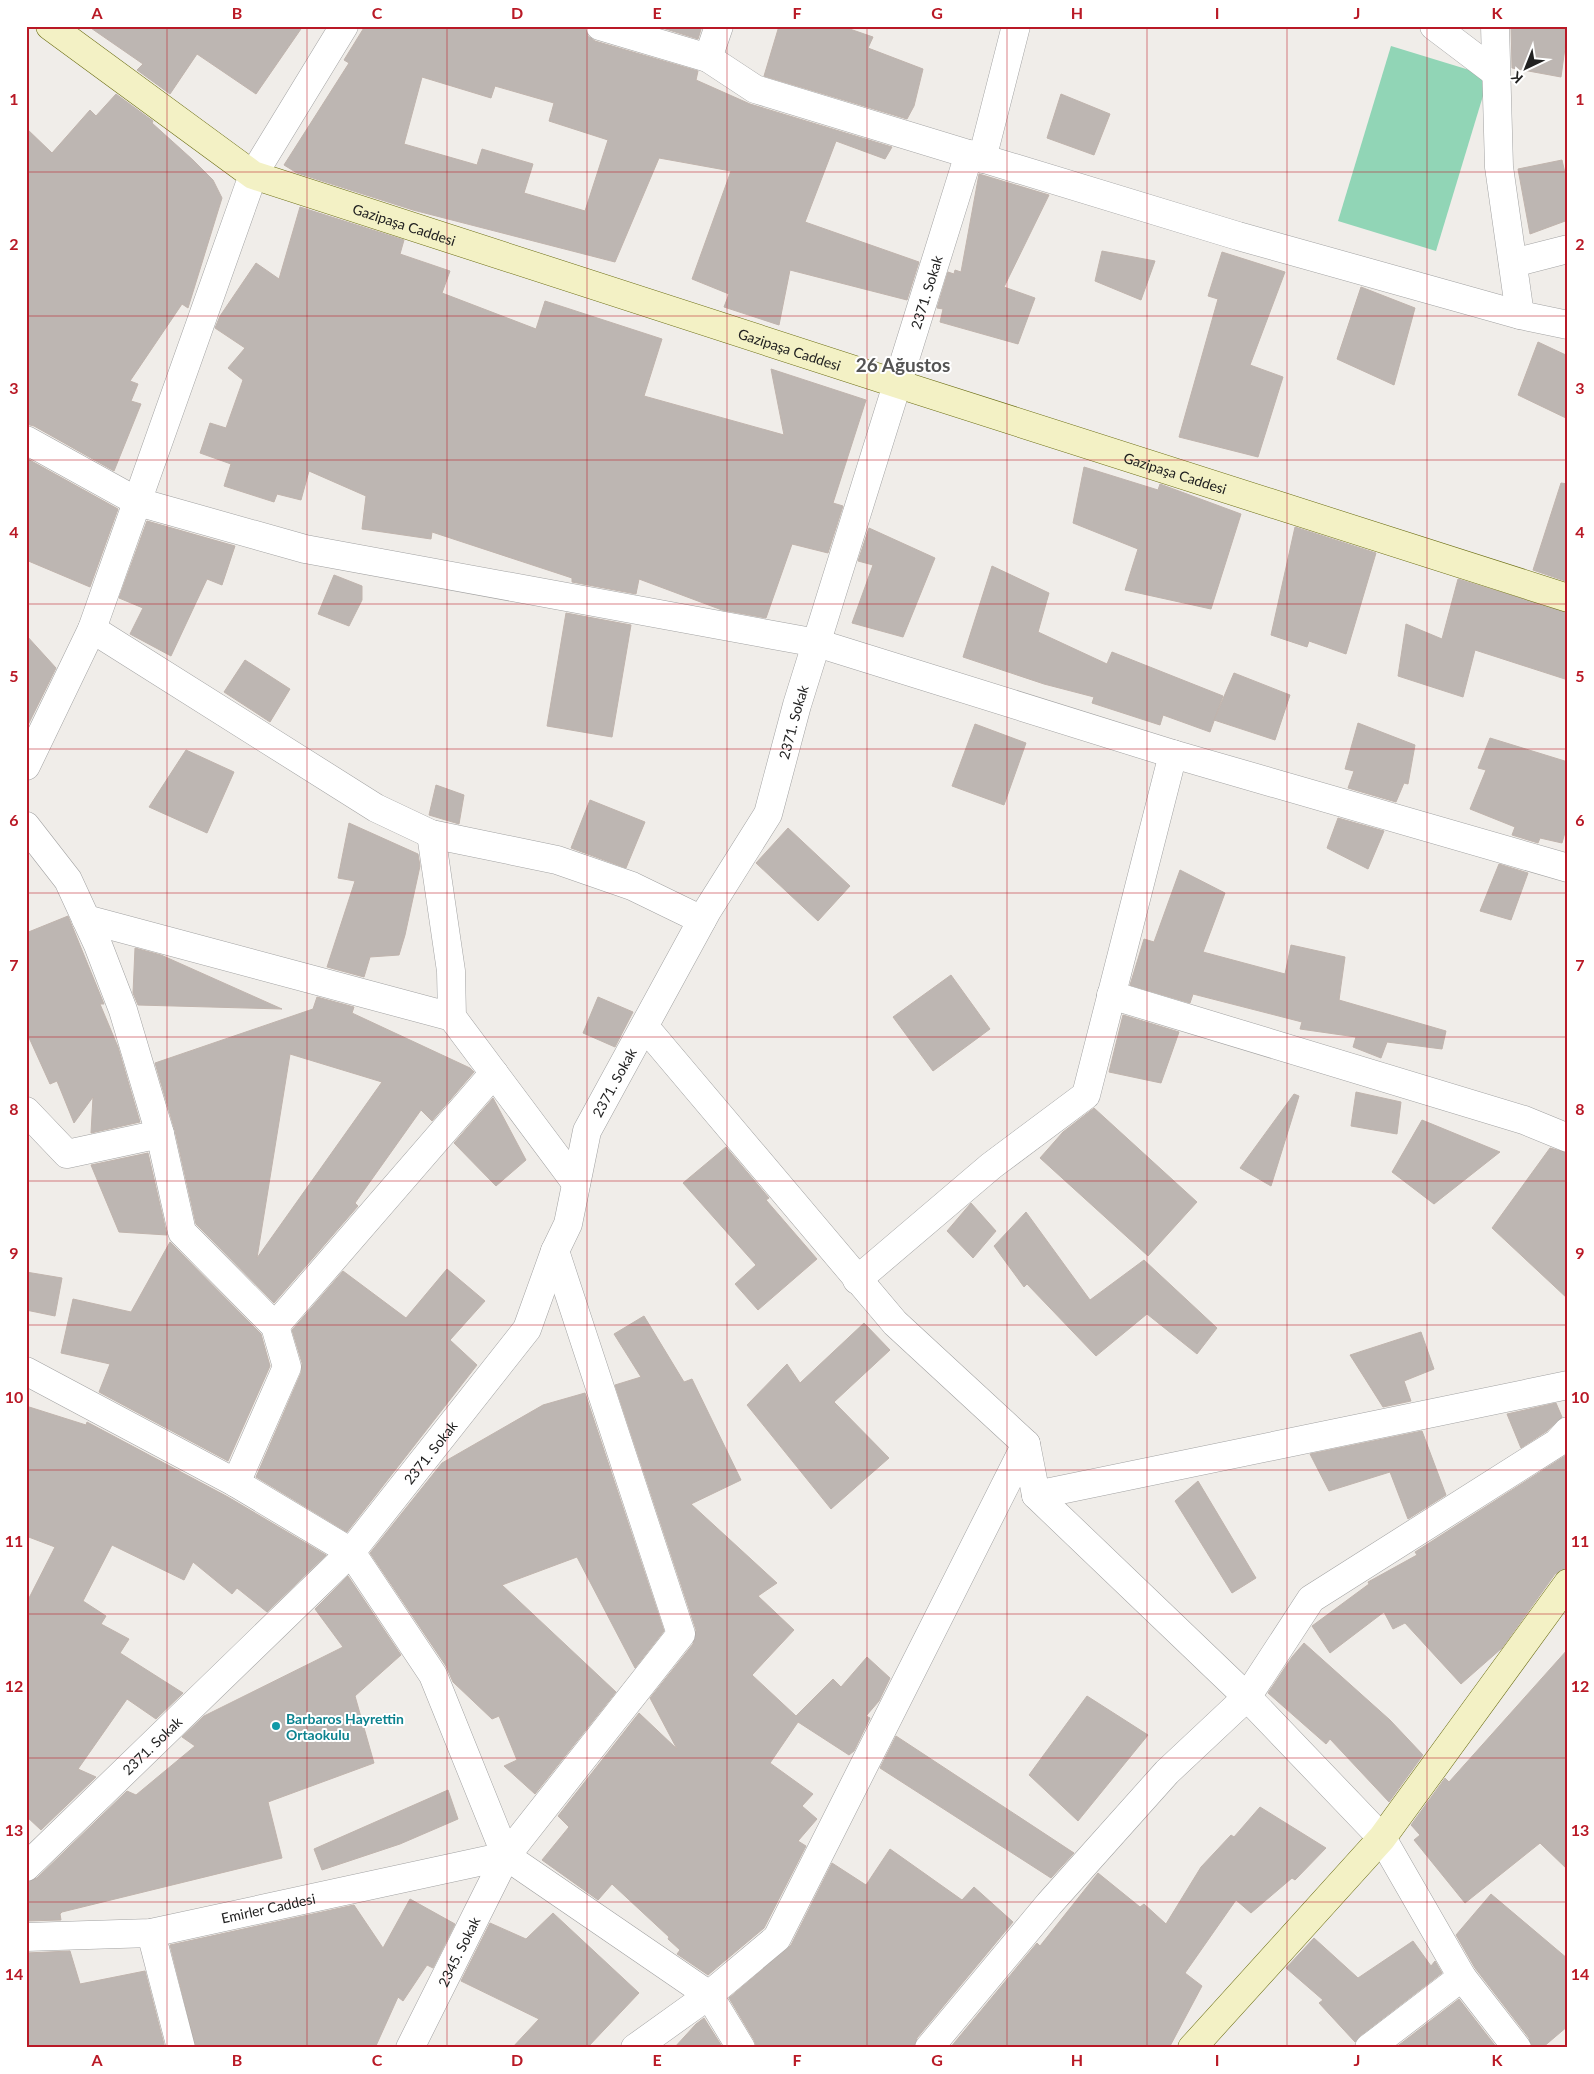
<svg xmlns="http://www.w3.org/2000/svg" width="1594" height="2074" viewBox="0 0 1594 2074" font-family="Lato,sans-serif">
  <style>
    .pitch { fill: #91d5b6 }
    .building { fill: #bdb6b2; stroke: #c0b4ad; fill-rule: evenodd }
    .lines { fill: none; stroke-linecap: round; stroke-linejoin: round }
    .street-casing { stroke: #a2a2a2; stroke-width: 29 }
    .secondary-casing { stroke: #6b6d13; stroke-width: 29 }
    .street { stroke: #fff; stroke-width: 28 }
    .secondary { stroke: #f3f1c5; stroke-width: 28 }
    .grid { fill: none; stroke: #b91926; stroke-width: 1; stroke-opacity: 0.55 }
    .culture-dot { fill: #0f9aa8; stroke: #fff; stroke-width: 2 }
    .labels { text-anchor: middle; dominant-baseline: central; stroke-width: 4; stroke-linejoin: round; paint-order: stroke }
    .street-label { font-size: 14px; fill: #212121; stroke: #fff }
    .culture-label { font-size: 14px; font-weight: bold; fill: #0d838f; stroke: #fff; text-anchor: start }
    .district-label { font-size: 19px; font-weight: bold; fill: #545454; stroke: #fff }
    .neatline { fill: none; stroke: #b91926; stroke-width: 2 }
    .grid-label { font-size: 16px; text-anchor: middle; font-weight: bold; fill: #b91926 }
  </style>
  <rect width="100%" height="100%" fill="#f0ede9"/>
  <polygon class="pitch" points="1391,46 1489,76 1436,251 1338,221"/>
  <g class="building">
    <polygon points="88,26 303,26 256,94 197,54 170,94 137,70 143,64"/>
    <path d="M365,26H585L588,36L595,41L698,71L696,80L750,104L892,147L885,159L836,141L805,222L919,262L907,300L790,270L779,325L724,307L729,294L692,279L731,171L659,158L615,262L413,210L297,173L284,165L349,63L344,60ZM422,77L491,98L495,86L554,103L549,121L608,140L585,211L524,193L533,164L482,149L477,165L404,144Z"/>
    <polygon points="656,26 702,26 698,39"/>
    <polygon points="779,26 841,26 873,37 868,48 923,69 914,106 907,119 764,76"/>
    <polygon points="1511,26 1568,26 1561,77 1512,68"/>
    <polygon points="116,94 153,121 152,123 193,160 213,180 222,198 188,308 182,304 130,381 138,384 131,401 141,404 114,471 34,426 26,424 26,128 52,153 90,110 96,116"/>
    <polygon points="1061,94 1110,114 1094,155 1047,138"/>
    <polygon points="1562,160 1568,186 1568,220 1530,234 1518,169"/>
    <polygon points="979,174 1049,195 1004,287 1035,298 1018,344 940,322 943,309 937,308 948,272 954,274 955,270 961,272"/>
    <polygon points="300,207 404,240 400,254 450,271 442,293 536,329 545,301 662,339 644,396 784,435 771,369 866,400 833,503 843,506 828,553 792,544 766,618 722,610 639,579 636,594 572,582 572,578 432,532 431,539 362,529 366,496 309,471 301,500 277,494 274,502 224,486 231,464 200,453 210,423 226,428 243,380 228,368 245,348 215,328 220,316 256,263 279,279"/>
    <polygon points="1102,251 1155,261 1141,300 1095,281"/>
    <polygon points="1222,252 1285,272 1250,365 1283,377 1258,457 1179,437 1218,299 1208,296"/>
    <polygon points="1361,287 1415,308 1394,385 1337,359"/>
    <polygon points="1538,342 1568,356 1568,419 1518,395"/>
    <polygon points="26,458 118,509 90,587 26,560"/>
    <polygon points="1084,467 1158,490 1160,484 1241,514 1211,609 1125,590 1138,549 1073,523"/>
    <polygon points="1561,483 1568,484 1568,582 1533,570"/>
    <polygon points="147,521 235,546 222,585 207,579 171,656 130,634 143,608 119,598"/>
    <polygon points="1295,527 1376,553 1346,654 1309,641 1307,647 1271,635"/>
    <polygon points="869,528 935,558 903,637 852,623 873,565 858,561"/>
    <polygon points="992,566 1049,593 1038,632 1107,664 1112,652 1223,696 1210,732 1163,715 1160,725 1092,703 1094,697 1044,684 963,657"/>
    <polygon points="334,575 362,586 362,600 349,626 318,614"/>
    <polygon points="1458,579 1568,613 1568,680 1475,650 1463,697 1398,676 1406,624 1442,639"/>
    <polygon points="566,613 631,625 612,737 547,726"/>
    <polygon points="26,635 56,668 26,729"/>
    <polygon points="245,660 290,689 270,722 224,692"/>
    <polygon points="1234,673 1290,695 1275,740 1214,720"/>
    <polygon points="1358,723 1415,745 1408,784 1404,783 1396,802 1348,788 1354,771 1345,769"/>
    <polygon points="975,724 1026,743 1004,805 952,786"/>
    <polygon points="1490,738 1568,762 1568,822 1562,843 1540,838 1538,843 1512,835 1515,827 1470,809 1486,770 1478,768"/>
    <polygon points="186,750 234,772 207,833 149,807"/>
    <polygon points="436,785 464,795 459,824 429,815"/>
    <polygon points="590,800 645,822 626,868 571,848"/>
    <polygon points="1338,818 1384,831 1368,869 1327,848"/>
    <polygon points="349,823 418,854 420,866 405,935 399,955 370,957 364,977 327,967 355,881 338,878"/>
    <polygon points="788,828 850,886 818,921 756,863"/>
    <polygon points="1499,864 1528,873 1511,920 1480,911"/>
    <polygon points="1180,870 1225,893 1203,952 1285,974 1291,945 1345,957 1339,1000 1446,1031 1442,1049 1387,1042 1381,1058 1353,1047 1356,1037 1300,1029 1302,1022 1193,994 1190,1003 1130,985 1144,939 1154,942"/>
    <polygon points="68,916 104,1004 100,1004 118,1047 140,1122 91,1133 93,1097 74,1123 57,1081 50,1084 26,1031 26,933"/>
    <polygon points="135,948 161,955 282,1009 138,1005 133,993"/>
    <polygon points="951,975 990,1029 933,1071 893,1017"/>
    <path d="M317,997L354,1007L352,1013L470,1068L474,1072L432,1121L421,1110L355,1203L358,1206L274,1303L196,1224L175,1131L155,1063L313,1009ZM290,1054L382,1082L257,1258Z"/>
    <polygon points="598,997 633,1012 615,1047 583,1033"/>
    <polygon points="1123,1015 1179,1032 1161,1083 1109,1072"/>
    <polygon points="1356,1092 1401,1102 1397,1134 1351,1126"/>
    <polygon points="1294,1094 1299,1096 1271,1186 1240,1168"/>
    <polygon points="493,1098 526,1160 496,1186 454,1143"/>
    <polygon points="1094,1108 1197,1202 1148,1256 1040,1158 1063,1132"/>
    <polygon points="1422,1120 1500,1152 1434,1204 1392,1172"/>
    <polygon points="726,1147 769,1198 766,1200 817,1259 758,1310 735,1284 756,1265 683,1183"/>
    <polygon points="1550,1148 1568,1153 1568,1299 1492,1228"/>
    <polygon points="148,1153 167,1235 119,1232 91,1165"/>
    <polygon points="971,1203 996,1231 973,1258 947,1231"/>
    <polygon points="1026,1212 1090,1300 1144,1260 1217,1328 1197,1354 1147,1314 1096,1356 1027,1284 1024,1287 994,1246"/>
    <polygon points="170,1242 261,1334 270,1366 228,1461 99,1392 110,1364 61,1353 73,1299 131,1312"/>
    <polygon points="447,1269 485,1301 450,1340 477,1365 347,1532 256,1477 301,1373 302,1363 292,1330 343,1271 406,1318"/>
    <polygon points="26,1272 62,1278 55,1316 26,1310"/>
    <polygon points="644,1316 684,1382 692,1379 741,1480 691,1504 777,1583 758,1596 794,1630 752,1675 796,1716 833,1679 841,1687 867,1657 890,1678 879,1701 866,1716 870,1718 854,1751 849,1755 798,1722 770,1763 813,1794 802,1806 817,1819 798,1841 806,1846 764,1928 708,1975 677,1954 680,1950 668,1939 669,1937 612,1884 598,1900 542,1860 569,1827 558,1816 639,1713 677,1749 650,1698 693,1644 696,1630 615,1385 641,1377 614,1334"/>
    <polygon points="864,1323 890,1350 834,1402 889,1458 831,1509 747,1405 787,1364 800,1383"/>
    <polygon points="1421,1332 1434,1369 1404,1381 1411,1401 1383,1407 1350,1355"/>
    <polygon points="585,1393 664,1631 635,1668 577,1557 502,1585 616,1692 535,1794 504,1766 517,1760 499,1716 492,1719 453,1682 446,1666 370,1553 442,1463 543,1405"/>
    <polygon points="1556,1403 1562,1417 1547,1431 1521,1448 1507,1414"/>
    <polygon points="26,1406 86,1425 87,1422 228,1497 326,1555 267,1612 237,1588 232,1594 193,1562 184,1580 112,1545 83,1601 106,1616 101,1624 129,1639 120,1653 183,1693 156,1719 127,1699 78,1769 96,1777 41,1830 26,1816 26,1604 55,1547 26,1536"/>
    <polygon points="1422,1431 1446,1495 1408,1519 1390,1472 1329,1491 1310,1454"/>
    <polygon points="1568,1454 1568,1568 1555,1574 1502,1648 1461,1684 1405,1623 1393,1629 1384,1612 1330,1653 1312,1626 1369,1584 1368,1582 1417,1555 1415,1552"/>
    <polygon points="1198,1481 1256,1578 1232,1593 1175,1501"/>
    <polygon points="348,1576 401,1655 355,1696 374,1763 268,1802 282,1858 62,1912 60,1914 61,1920 26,1921 26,1882 37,1878 127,1791 136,1795 195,1746 182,1737 204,1716 343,1647 315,1609"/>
    <polygon points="1304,1643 1390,1720 1423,1755 1389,1802 1330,1739 1326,1744 1268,1693 1292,1657"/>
    <polygon points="1568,1649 1568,1870 1540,1843 1465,1903 1414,1840 1420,1835 1411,1825 1445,1778 1449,1782"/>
    <polygon points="1087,1696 1148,1735 1078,1821 1029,1775"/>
    <polygon points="896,1736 928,1757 1074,1853 1051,1878 880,1768"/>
    <polygon points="448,1790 458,1819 400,1844 322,1870 314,1849"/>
    <polygon points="1260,1807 1326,1848 1295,1880 1292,1878 1251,1913 1236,1900 1185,1973 1202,1986 1169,2048 950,2048 1037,1943 1040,1946 1098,1873 1140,1907 1144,1904 1166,1924 1201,1867 1231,1835 1234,1837"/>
    <polygon points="890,1849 962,1900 974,1887 1013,1922 917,2038 914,2048 757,2048 754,2040 729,1998 791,1945 832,1863 866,1885"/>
    <polygon points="1491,1894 1568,1959 1568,2026 1542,2048 1532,2048 1529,2038 1475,1968 1456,1935"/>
    <polygon points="410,1899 455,1924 433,1968 427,1965 403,2001 398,1997 375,2048 196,2048 170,1945 354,1905 383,1948"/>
    <polygon points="553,1913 639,1993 587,2048 512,2048 539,2019 461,1981 490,1923 526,1939"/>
    <polygon points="1314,1938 1358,1978 1413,1941 1431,1966 1435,1961 1442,1973 1360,2036 1355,2042 1319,2003 1323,2000 1286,1968"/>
    <polygon points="70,1951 80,1984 145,1971 165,2048 26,2048 26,1953"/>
    <polygon points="1459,1999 1497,2048 1395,2048"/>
    <polygon points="704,2018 723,2048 674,2048 696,2024"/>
  </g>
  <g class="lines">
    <defs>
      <g id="street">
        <polyline points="600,26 708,58 755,89 1238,236 1520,315 1568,325"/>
        <polyline points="1434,26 1496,73"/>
        <polyline points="1495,26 1499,167 1520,315"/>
        <polyline points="708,58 719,26"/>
        <polyline points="982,159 1016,26"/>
        <polyline points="1513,263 1568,249"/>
        <polyline points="26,440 138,502 305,549 817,643 1173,754 1568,868"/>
        <polyline points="92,629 376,808 431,834 557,860 632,886 702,920"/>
        <polyline points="26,766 92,629 253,175 344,26"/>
        <polyline points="26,826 68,880 98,945 123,1010 160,1134 182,1232 275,1326 287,1367 236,1483"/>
        <polyline points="431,834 451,971 452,1017 576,1183"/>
        <polyline points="86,919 452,1017"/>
        <polyline points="1111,995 1524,1120 1568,1138"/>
        <polyline points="645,1027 895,1323 1026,1444"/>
        <polyline points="26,1111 67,1154 160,1134"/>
        <polyline points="857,1280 991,1166 1086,1095 1173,754"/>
        <polyline points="275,1326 494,1073"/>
        <polyline points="26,1371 236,1483 351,1552 433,1675 506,1856 709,1995 741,2048"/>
        <polyline points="1036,1495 1247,1697 1382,1838 1462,1977 1517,2048"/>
        <path id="s1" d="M26,1867L351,1552L527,1329L555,1251L568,1224L587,1131L707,911L768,814L797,705L969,154"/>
        <polyline points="151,1933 181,2048"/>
        <path id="s2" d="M26,1937L151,1933L506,1856"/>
        <path id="s3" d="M410,2048L506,1856L681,1634L555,1251"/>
        <polyline points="635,2048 709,1995 777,1938 1026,1444 1036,1495 1568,1385"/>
        <polyline points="929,2048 1049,1904 1167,1772 1247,1697 1311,1599 1557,1443 1568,1431"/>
        <polyline points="1369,2048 1462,1977"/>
      </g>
      <g id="secondary">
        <path id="s4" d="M50,26L253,175L898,384L1568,598"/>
        <polyline points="1192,2048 1382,1838 1568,1583"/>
      </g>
    </defs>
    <use href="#street" class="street-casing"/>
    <use href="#secondary" class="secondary-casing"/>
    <use href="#street" class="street"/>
    <use href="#secondary" class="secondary"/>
  </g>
  <path class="grid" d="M167,26V2048M307,26V2048M447,26V2048M587,26V2048M727,26V2048M867,26V2048M1007,26V2048M1147,26V2048M1287,26V2048M1427,26V2048M26,172H1568M26,316H1568M26,460H1568M26,604H1568M26,749H1568M26,893H1568M26,1037H1568M26,1181H1568M26,1325H1568M26,1470H1568M26,1614H1568M26,1758H1568M26,1902H1568"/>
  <circle class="culture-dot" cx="276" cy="1726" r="5"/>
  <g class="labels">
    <g class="street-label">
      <text stroke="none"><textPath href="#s4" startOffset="411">Gazipaşa Caddesi</textPath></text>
      <text stroke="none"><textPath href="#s1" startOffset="1855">2371. Sokak</textPath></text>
      <text stroke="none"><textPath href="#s4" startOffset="816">Gazipaşa Caddesi</textPath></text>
      <text stroke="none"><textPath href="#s4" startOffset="1221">Gazipaşa Caddesi</textPath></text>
      <text stroke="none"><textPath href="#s1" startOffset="1405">2371. Sokak</textPath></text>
      <text stroke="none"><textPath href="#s1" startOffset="1000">2371. Sokak</textPath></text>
      <text stroke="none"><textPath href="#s1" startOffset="580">2371. Sokak</textPath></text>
      <text stroke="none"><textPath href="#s1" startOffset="175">2371. Sokak</textPath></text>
      <text stroke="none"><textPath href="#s2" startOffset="245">Emirler Caddesi</textPath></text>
      <text stroke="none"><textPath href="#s3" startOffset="108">2345. Sokak</textPath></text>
    </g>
    <g class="culture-label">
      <text x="286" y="1718">Barbaros Hayrettin<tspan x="286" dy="16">Ortaokulu</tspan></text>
    </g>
    <g class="district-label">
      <text x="903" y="364">26 Ağustos</text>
    </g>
  </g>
  <rect width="1594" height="2074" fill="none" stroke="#ffffff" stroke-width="55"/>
  <g transform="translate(1526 68) rotate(223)" stroke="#ffffff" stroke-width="4" paint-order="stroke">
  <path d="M0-4L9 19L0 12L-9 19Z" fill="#212121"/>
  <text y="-8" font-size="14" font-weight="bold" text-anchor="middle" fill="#212121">K</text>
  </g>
  <rect x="28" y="28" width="1538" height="2018" class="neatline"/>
  <g class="grid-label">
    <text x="97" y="19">A</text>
    <text x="237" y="19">B</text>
    <text x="377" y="19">C</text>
    <text x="517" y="19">D</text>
    <text x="657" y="19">E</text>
    <text x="797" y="19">F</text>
    <text x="937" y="19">G</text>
    <text x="1077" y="19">H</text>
    <text x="1217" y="19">I</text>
    <text x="1357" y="19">J</text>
    <text x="1497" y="19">K</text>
    <text x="14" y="105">1</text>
    <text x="1580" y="105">1</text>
    <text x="14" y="250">2</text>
    <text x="1580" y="250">2</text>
    <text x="14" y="394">3</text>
    <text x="1580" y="394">3</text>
    <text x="14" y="538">4</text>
    <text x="1580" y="538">4</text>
    <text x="14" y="682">5</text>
    <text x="1580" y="682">5</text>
    <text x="14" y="826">6</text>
    <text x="1580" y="826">6</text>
    <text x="14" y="971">7</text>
    <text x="1580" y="971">7</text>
    <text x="14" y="1115">8</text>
    <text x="1580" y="1115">8</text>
    <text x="14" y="1259">9</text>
    <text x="1580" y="1259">9</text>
    <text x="14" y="1403">10</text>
    <text x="1580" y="1403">10</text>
    <text x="14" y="1547">11</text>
    <text x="1580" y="1547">11</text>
    <text x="14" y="1692">12</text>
    <text x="1580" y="1692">12</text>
    <text x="14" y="1836">13</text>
    <text x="1580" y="1836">13</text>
    <text x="14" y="1980">14</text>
    <text x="1580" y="1980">14</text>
    <text x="97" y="2066">A</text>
    <text x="237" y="2066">B</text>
    <text x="377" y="2066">C</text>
    <text x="517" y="2066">D</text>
    <text x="657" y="2066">E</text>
    <text x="797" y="2066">F</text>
    <text x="937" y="2066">G</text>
    <text x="1077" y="2066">H</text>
    <text x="1217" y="2066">I</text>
    <text x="1357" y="2066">J</text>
    <text x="1497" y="2066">K</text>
  </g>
</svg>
